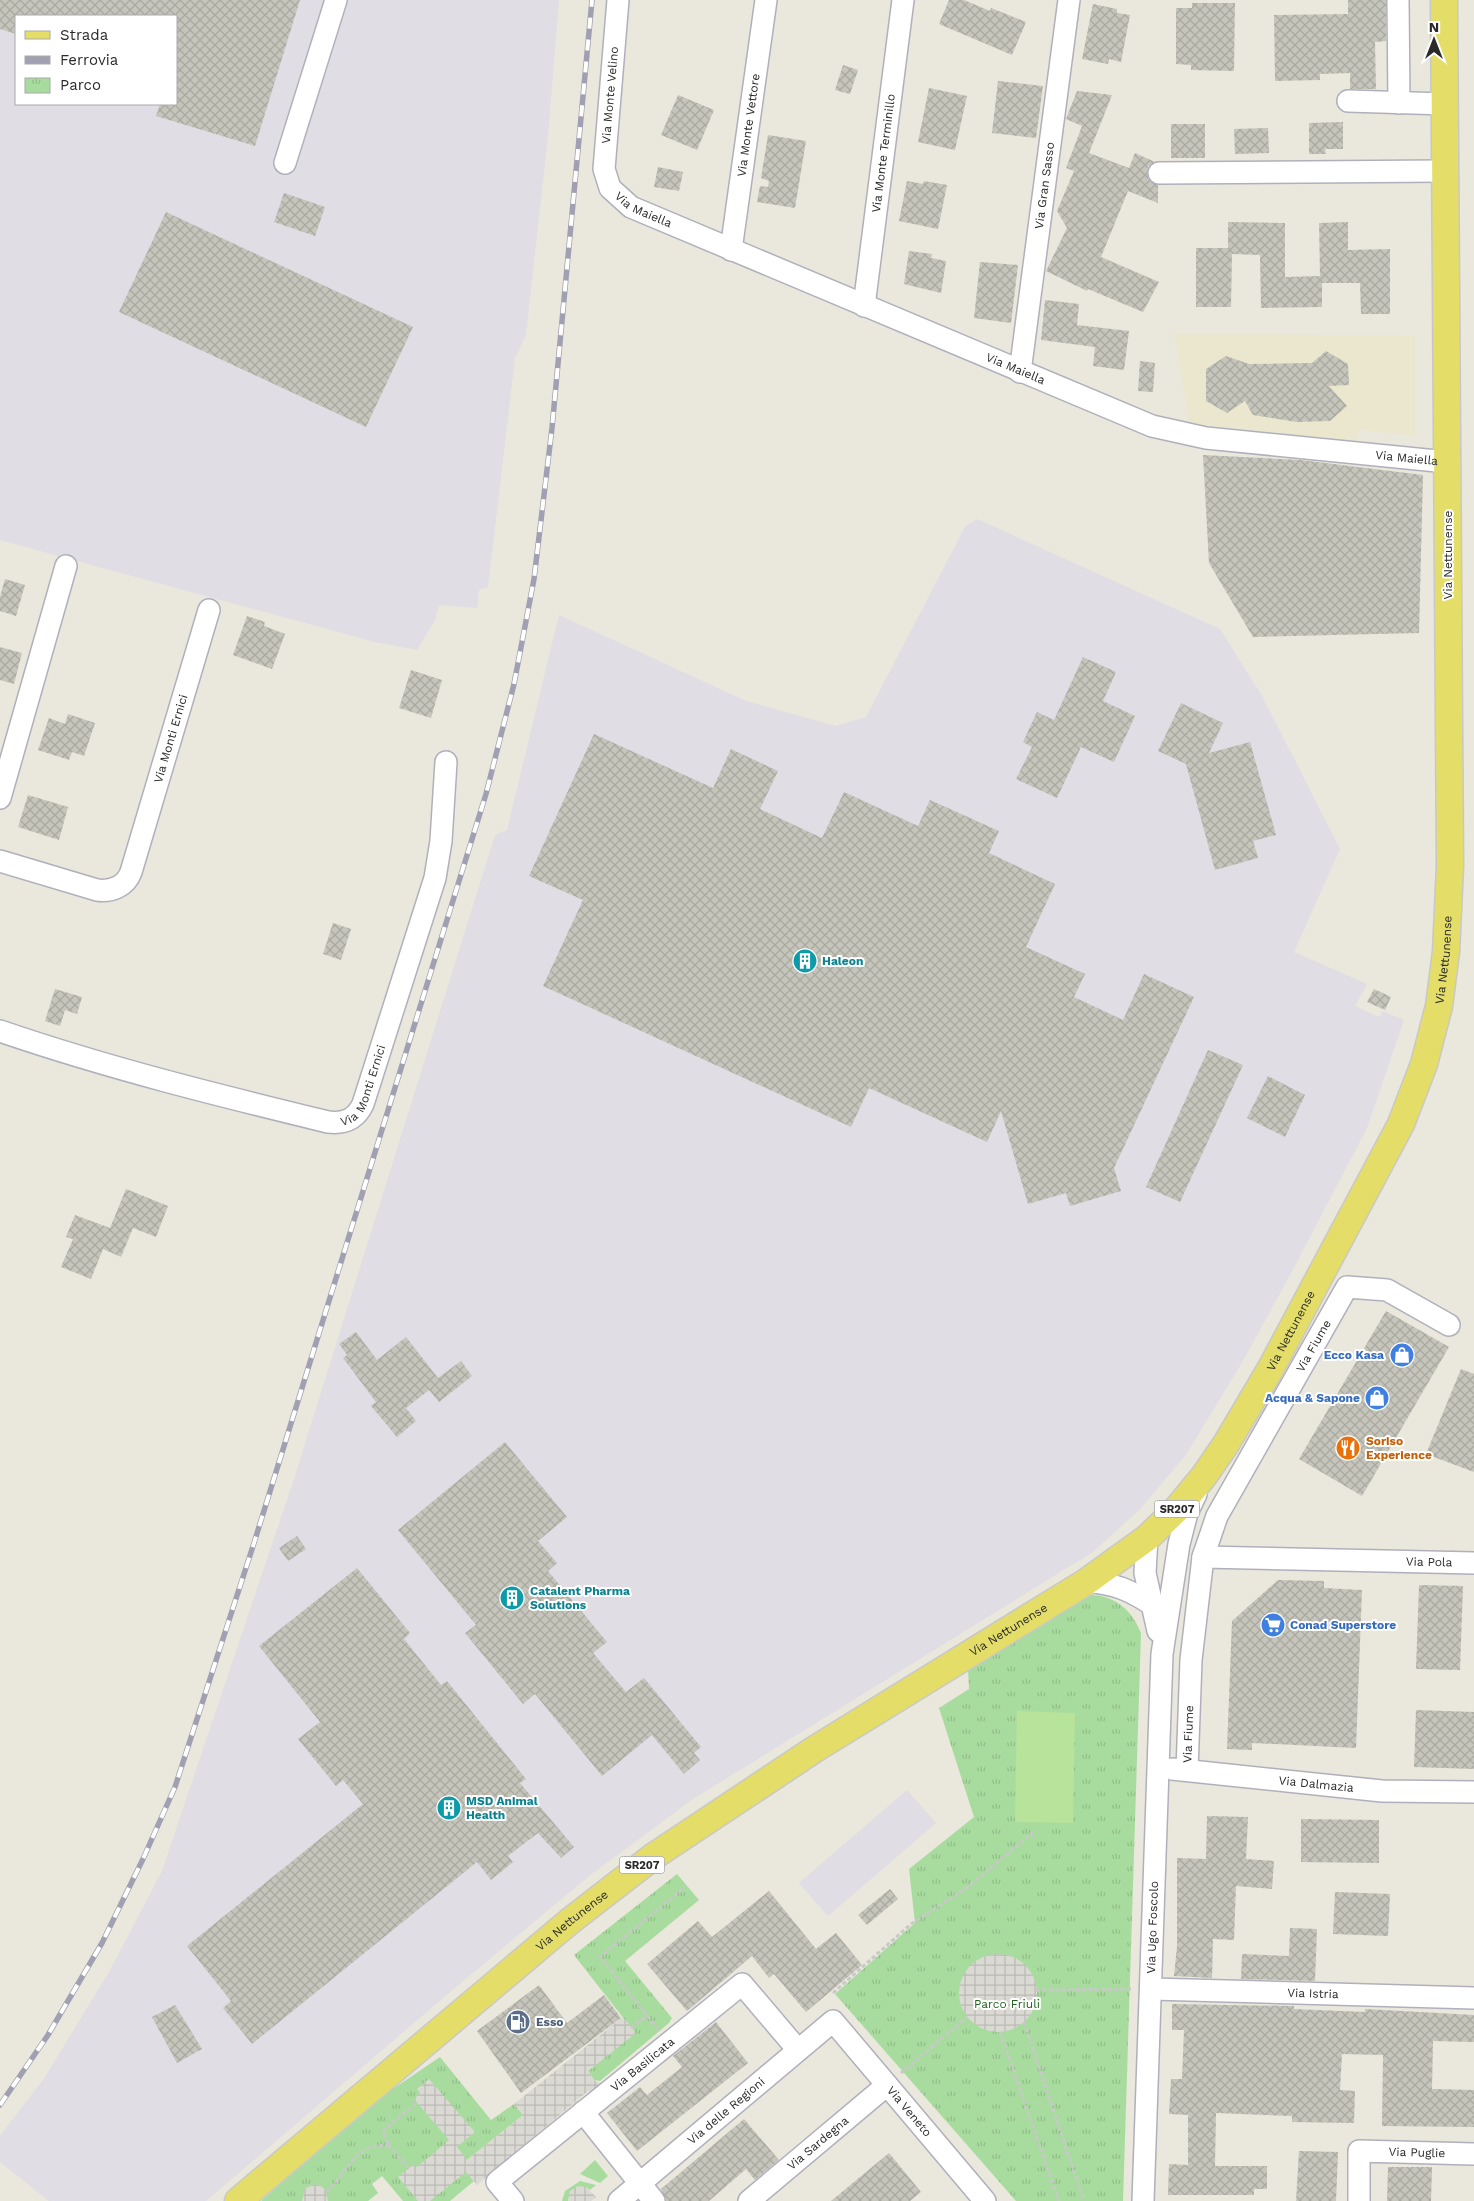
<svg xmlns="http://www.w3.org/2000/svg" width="1474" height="2201" viewBox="0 0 1474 2201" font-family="'Work Sans',sans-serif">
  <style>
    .industrial { fill: #e0dde4; fill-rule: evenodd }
    .education { fill: #ebe7ce }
    .grass { fill: #a8dc9e }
    .park { fill: url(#park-tufts) }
    .pitch { fill: #b7e39b }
    .plaza { fill: url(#plaza-grid) }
    .building { fill: url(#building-cross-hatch) }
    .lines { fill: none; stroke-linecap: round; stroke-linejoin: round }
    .minor-casing { stroke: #b0b0bc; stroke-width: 24 }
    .major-casing { stroke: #c8c8c8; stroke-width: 29 }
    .path { stroke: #c8c8c8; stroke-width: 3; stroke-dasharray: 4 2.5; stroke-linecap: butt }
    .minor { stroke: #fff; stroke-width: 21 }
    .major { stroke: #e4de69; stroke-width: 26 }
    .rail-casing { stroke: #a1a0b2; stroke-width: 5.5 }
    .rail { stroke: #fff; stroke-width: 4; stroke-dasharray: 11; stroke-linecap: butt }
    .labels { text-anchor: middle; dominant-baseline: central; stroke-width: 4; stroke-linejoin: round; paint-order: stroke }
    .shield { fill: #fff; stroke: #6a6a6a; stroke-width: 1 }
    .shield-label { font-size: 11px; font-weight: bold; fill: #2a2a2a }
    .street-label { font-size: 12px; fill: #2a2a2a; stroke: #fff }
    .culture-label { font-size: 12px; font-weight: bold; fill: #0d838f; stroke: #fff; text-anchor: start }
    .shop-label { font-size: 12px; font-weight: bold; fill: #366cbe; stroke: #fff; text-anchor: end }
    .food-label { font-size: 12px; font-weight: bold; fill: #c56008; stroke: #fff; text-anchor: start }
    .park-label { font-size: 12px; fill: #226020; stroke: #fff }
    .service-label { font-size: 12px; font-weight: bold; fill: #4e5e75; stroke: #fff; text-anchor: start }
  </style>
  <defs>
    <pattern id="park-tufts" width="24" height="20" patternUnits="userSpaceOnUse" patternTransform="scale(1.25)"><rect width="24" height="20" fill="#a8dc9e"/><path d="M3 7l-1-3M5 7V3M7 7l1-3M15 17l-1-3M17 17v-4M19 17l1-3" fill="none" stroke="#91bd88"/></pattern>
    <pattern id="plaza-grid" width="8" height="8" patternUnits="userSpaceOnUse" patternTransform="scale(1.25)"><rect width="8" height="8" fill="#dbd9d3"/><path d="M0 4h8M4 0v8" fill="none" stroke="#bcbab5"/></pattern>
    <pattern id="building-cross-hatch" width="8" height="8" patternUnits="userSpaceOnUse" patternTransform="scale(1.25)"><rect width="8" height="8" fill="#c6c5bb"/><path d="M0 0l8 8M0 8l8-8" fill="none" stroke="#aaa9a1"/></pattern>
  </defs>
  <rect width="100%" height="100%" fill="#eae7dd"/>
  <g class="industrial">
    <path d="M0,0H559L548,136L526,335L515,358L488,587L479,590L477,608L439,605L435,620L417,650L375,642L0,540ZM16,16H176V104H16Z"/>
    <polygon points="977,519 1220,629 1262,696 1340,849 1294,952 1367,984 1355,1006 1379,1017 1383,1011 1404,1020 1367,1128 1289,1277 1240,1366 1185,1456 1140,1509 1093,1552 693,1799 589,1876 443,1998 206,2201 49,2201 0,2162 0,2136 45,2077 109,1972 162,1871 293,1482 495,835 507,830 559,615 746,701 836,726 866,717 965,527"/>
    <polygon points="907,1790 936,1823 828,1916 799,1883"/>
  </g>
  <polygon class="education" points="1174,333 1415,336 1415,436 1361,430 1354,442 1189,423"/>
  <g class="grass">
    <polygon points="595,2160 608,2176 600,2183 580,2174"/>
    <polygon points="580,2181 596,2185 590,2190 586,2187 568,2199 568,2201 562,2201 565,2191"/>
  </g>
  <g class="park">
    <path d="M1093,1595C1117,1597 1132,1611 1141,1633L1123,2201H1016L835,1994L915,1923L909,1869L974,1817L939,1708L969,1689L968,1669L1085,1597Z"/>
    <polygon points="677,1874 699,1900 625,1961 672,2018 669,2023 600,2081 594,2080 588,2071 635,2033 574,1955"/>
    <polygon points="440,2057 491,2120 514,2104 523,2115 467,2160 466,2171 474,2181 450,2201 403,2201 382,2176 372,2184 378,2193 368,2201 261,2201 372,2103"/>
  </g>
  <polygon class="pitch" points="1017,1711 1075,1713 1073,1823 1015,1822"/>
  <g class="plaza">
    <circle cx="998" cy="1993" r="39"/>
    <polygon points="623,2017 636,2033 588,2071 594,2080 602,2084 591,2094 588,2091 477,2185 466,2172 430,2201 418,2201 398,2177 414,2164 417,2167 449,2140 414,2099 420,2093 417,2089 429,2079 475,2132 457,2147 467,2160 523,2115 514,2104"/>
    <polygon points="317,2184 325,2189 328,2201 302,2201 305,2188"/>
    <polygon points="578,2186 586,2187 596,2197 591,2201 568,2201 570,2191"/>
  </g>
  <g class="building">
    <polygon points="0,0 300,0 255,146 156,116 160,104 176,104 176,16 16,16 16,34 0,29"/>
    <polygon points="949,0 964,0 990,11 991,8 1026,22 1012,55 939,24"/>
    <polygon points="1348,0 1386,0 1386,41 1375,42 1376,89 1350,89 1350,73 1320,74 1320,80 1275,81 1274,15 1348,14"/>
    <polygon points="1192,3 1235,3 1234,71 1191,70 1191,65 1176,64 1176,8 1192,8"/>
    <polygon points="1093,4 1117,9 1117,13 1130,15 1121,62 1109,59 1108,64 1082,59"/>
    <polygon points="843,65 858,70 850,94 835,90"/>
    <polygon points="998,81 1043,86 1036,138 992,133"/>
    <polygon points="929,88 967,96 955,150 918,142"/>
    <polygon points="1077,91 1112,95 1089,153 1129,168 1135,153 1155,162 1148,166 1147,174 1149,180 1158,185 1158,203 1128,191 1101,257 1159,282 1143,312 1088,289 1087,291 1046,271 1067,228 1057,211 1074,171 1066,168 1082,126 1066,119"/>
    <polygon points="678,95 714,110 697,150 661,135"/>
    <polygon points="1343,122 1343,149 1325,149 1326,154 1309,154 1309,123"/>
    <rect x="1171" y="124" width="34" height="34"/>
    <polygon points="1268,128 1269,153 1235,154 1234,129"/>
    <polygon points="768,135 806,141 795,208 757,202 760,186 768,187 769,181 761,178"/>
    <polygon points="658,167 683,172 679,191 654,187"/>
    <polygon points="907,181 923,184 924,181 947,185 938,229 899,221"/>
    <polygon points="284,193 325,207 315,236 274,222"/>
    <polygon points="166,212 413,327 366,427 119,312"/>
    <polygon points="1228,222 1285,223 1285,277 1320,276 1319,223 1348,222 1348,250 1390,249 1390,314 1361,314 1360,283 1322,283 1322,307 1261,308 1260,255 1232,254 1231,307 1196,307 1196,248 1228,248"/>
    <polygon points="909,251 932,254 931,258 946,261 941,293 904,284"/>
    <polygon points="980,262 1018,265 1011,323 974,318"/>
    <polygon points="1045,300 1079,304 1077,325 1129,331 1124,370 1093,366 1095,347 1041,340"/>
    <polygon points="1326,351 1348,364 1349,385 1329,386 1347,406 1330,421 1297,422 1253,415 1245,401 1227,413 1206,401 1206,369 1226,356 1249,364 1312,363"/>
    <polygon points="1140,361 1155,363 1153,392 1138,391"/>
    <polygon points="1203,455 1301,460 1423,475 1419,633 1253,637 1209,563"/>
    <polygon points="5,579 25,585 16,616 0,611 0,597"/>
    <polygon points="247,616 265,622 264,626 285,634 272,669 233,655"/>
    <polygon points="0,647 22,653 14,684 0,680"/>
    <polygon points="1083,657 1116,672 1103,701 1135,716 1114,762 1081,747 1057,798 1016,779 1032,747 1023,742 1037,712 1054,720"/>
    <polygon points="411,670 442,680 431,718 399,708"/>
    <polygon points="1181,703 1223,723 1209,753 1250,742 1276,835 1253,841 1258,858 1215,870 1186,764 1158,751"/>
    <polygon points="68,714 95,723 84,756 72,752 69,760 38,750 49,718 65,724"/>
    <polygon points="594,734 713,788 731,749 778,771 760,809 822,838 844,792 918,826 930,800 999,831 989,853 1055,884 1026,947 1085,974 1074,997 1123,1020 1144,974 1194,997 1114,1168 1121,1191 1070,1206 1066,1193 1028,1204 1001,1111 987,1142 869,1088 851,1127 543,986 583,900 529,876"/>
    <polygon points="28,795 68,807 59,840 18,827"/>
    <polygon points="333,923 351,929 341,960 323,954"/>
    <polygon points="55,989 82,997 77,1014 65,1010 60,1026 45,1021"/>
    <polygon points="1374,989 1391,997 1385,1010 1367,1002"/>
    <polygon points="1208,1050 1243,1065 1180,1202 1146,1187"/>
    <polygon points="1268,1076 1305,1095 1285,1137 1247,1118"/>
    <polygon points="126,1189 168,1206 156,1237 133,1228 121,1257 103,1249 91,1279 61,1267 73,1239 66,1237 75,1215 110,1228"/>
    <polygon points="1386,1311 1449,1347 1362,1496 1299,1459"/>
    <polygon points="356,1332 377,1360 406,1337 438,1378 461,1361 472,1376 439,1402 429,1390 406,1408 416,1421 397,1437 371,1406 376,1402 343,1358 347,1355 339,1344"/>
    <polygon points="1461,1369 1474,1374 1474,1472 1426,1454"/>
    <polygon points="505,1442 567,1517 538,1541 557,1563 548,1571 607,1642 593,1653 626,1692 644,1678 701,1747 694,1753 700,1760 684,1774 652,1735 602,1776 535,1694 523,1704 465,1633 476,1625 398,1530"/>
    <polygon points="297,1536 306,1549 288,1561 279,1548"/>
    <polygon points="357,1568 410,1633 404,1639 441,1685 447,1681 526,1779 520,1783 574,1847 561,1858 538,1833 508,1856 513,1862 491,1880 477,1862 252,2044 223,2008 231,2001 187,1946 363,1804 343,1780 336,1786 298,1739 320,1722 259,1646"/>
    <polygon points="1278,1580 1324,1581 1324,1588 1362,1590 1356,1748 1252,1743 1252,1750 1227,1749 1232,1621"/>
    <polygon points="1419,1585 1463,1586 1460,1670 1416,1669"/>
    <polygon points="1416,1710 1474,1712 1474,1769 1414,1767"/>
    <polygon points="1207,1816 1248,1817 1246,1859 1274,1861 1272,1889 1236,1886 1234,1940 1213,1939 1212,1978 1174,1976 1177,1946 1177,1858 1206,1859"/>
    <polygon points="1301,1819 1379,1820 1379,1863 1301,1862"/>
    <polygon points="890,1889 898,1899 867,1925 858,1915"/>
    <polygon points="769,1891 816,1949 836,1933 862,1965 806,2012 774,1974 769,1978 752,1956 687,2011 647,1964 698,1921 712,1937"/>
    <polygon points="1335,1892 1390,1894 1388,1936 1333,1934"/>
    <polygon points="1290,1928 1317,1929 1315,1981 1241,1979 1242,1954 1289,1956"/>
    <polygon points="539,1985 567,2023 604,1995 621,2018 521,2093 477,2031"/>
    <polygon points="1172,2004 1294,2006 1294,2009 1365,2012 1365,2009 1474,2015 1474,2042 1433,2041 1432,2089 1474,2090 1474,2127 1382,2126 1383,2055 1342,2054 1340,2090 1355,2091 1354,2123 1292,2122 1292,2116 1216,2113 1215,2166 1267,2166 1267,2189 1254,2189 1254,2195 1168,2195 1169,2164 1188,2165 1188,2115 1169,2114 1171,2079 1182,2079 1184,2030 1172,2030"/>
    <polygon points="175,2005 202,2049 177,2063 152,2017"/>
    <polygon points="716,2022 748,2063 637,2151 607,2113 640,2087 647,2095 682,2067 673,2056"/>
    <polygon points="744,2119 779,2160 755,2180 746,2169 709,2201 666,2201 661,2189"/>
    <polygon points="1299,2151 1338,2152 1336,2201 1296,2201"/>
    <polygon points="889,2153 921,2192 910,2201 831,2201"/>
    <polygon points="1388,2167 1432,2167 1431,2201 1387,2201"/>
  </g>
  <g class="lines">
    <defs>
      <g id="minor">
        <path id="s1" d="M618,0L604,169L610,188L631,207L1152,426L1206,438L1447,462"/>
        <polyline points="1398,0 1399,103"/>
        <polyline points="1348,101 1445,104"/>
        <polyline points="285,163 336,0"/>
        <polyline points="1159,173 1445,171"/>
        <path id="s2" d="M731,250L766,0"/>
        <path id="s3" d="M864,306L903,0"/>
        <path id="s4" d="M1020,372L1069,0"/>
        <polyline points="0,798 66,566"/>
        <path id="s5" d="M0,861L97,890C112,892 126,886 131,872L209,610"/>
        <path id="s6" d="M0,1031C108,1068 217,1095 328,1122C345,1124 356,1119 363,1104L435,878L441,841L446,762"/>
        <polyline points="1147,1538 1145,1573 1158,1631"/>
        <path id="s7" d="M1203,1557L1217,1516L1347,1287L1387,1290L1449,1325"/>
        <path d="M1086,1582C1113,1582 1132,1591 1154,1606"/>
        <path id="s8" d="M1172,1769L1382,1791L1474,1792"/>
        <path id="s9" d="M1187,1770L1191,1660L1203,1557L1474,1563"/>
        <path id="s10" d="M1152,1989L1474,1998"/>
        <polyline points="583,2112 654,2201"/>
        <path id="s11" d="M513,2201L497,2182L742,1984L798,2050"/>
        <path id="s12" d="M619,2201L833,2021L985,2201"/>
        <path id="s13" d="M749,2201L887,2085"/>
        <path id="s14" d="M1143,2201L1162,1654L1179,1544L1187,1513L1196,1494"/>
        <path id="s15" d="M1359,2201V2151L1474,2154"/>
      </g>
      <g id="major">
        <path id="s16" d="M238,2201L570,1921L654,1856L815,1749L1086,1582L1147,1538L1176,1510L1204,1476L1226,1444L1271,1368L1401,1124L1424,1064L1439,1006L1446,952L1450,866L1444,0"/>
      </g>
    </defs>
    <use href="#minor" class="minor-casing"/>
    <use href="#major" class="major-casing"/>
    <g class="path">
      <polyline points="1036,1990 1133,1989"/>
      <polyline points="833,1993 911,1924 968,1887 1036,1830"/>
      <polyline points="1024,2022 1084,2201"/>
      <polyline points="631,2028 647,2015"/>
      <polyline points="658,2029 600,1957 685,1887"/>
      <polyline points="1000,2032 1059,2201"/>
      <polyline points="901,2073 967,2017"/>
      <polyline points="409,2168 389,2146 383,2131 417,2102"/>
      <path d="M327,2192C346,2173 356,2141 389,2146"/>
    </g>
    <use href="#minor" class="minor"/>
    <use href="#major" class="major"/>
    <defs>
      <polyline id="rail" points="0,2105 48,2035 102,1943 143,1859 175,1787 254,1543 486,794 514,684 534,579 552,428 592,0"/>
    </defs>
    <use href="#rail" class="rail-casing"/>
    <use href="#rail" class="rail"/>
  </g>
  <defs>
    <symbol id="building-disc" viewBox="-11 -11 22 22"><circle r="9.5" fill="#0f9aa8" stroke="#fff"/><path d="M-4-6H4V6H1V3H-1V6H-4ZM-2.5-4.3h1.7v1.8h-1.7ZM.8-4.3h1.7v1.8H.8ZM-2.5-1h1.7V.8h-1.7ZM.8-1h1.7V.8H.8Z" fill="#fff"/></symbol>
    <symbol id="shop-disc" viewBox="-11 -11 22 22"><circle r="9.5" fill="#3f7fe0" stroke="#fff"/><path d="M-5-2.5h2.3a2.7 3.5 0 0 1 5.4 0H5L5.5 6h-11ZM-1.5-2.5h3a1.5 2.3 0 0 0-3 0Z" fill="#fff"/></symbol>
    <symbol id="restaurant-disc" viewBox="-11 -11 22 22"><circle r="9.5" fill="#e8710a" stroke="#fff"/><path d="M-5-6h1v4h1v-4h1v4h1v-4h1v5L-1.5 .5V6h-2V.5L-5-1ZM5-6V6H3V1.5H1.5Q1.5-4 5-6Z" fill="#fff"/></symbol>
    <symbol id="supermarket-disc" viewBox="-11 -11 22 22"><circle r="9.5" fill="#3f7fe0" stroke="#fff"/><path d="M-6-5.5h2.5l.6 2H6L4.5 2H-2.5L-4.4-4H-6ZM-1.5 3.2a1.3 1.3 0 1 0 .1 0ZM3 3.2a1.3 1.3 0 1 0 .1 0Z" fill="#fff"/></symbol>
    <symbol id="fuel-disc" viewBox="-11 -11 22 22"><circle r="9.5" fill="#5c6f8a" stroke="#fff"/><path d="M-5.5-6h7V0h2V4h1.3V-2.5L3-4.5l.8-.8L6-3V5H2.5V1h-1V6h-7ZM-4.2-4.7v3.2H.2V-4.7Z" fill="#fff"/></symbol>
  </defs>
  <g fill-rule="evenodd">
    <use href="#building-disc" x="791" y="947" width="28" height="28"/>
    <use href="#shop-disc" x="1388" y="1341" width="28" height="28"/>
    <use href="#shop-disc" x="1363" y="1384" width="28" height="28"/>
    <use href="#restaurant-disc" x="1334" y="1434" width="28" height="28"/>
    <use href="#building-disc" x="498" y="1584" width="28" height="28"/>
    <use href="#supermarket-disc" x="1259" y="1611" width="28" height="28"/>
    <use href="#building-disc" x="435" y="1794" width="28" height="28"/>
    <use href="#fuel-disc" x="504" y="2008" width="28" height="28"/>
  </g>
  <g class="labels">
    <g class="shield">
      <rect x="1154.5" y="1500.5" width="45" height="17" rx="4"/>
      <rect x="619.5" y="1856.5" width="45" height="17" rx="4"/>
    </g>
    <g class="shield-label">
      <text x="1177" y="1509">SR207</text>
      <text x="642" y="1865">SR207</text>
    </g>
    <g class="street-label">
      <text transform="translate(610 95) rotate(-85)">Via Monte Velino</text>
      <text stroke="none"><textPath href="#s2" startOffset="126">Via Monte Vettore</textPath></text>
      <text stroke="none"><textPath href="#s3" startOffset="154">Via Monte Terminillo</textPath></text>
      <text stroke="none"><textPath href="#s4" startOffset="188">Via Gran Sasso</textPath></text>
      <text stroke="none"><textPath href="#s1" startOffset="230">Via Maiella</textPath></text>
      <text stroke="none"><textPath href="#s1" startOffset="635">Via Maiella</textPath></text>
      <text stroke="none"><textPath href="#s1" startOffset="1040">Via Maiella</textPath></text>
      <text transform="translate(1448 555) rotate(-90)">Via Nettunense</text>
      <text stroke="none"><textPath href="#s5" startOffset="282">Via Monti Ernici</textPath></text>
      <text stroke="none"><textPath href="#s16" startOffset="1786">Via Nettunense</textPath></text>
      <text stroke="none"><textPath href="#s6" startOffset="399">Via Monti Ernici</textPath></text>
      <text stroke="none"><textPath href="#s16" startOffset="1381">Via Nettunense</textPath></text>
      <text stroke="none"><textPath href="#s7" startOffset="239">Via Fiume</textPath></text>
      <text stroke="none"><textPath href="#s9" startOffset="440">Via Pola</textPath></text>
      <text stroke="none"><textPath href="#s16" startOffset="961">Via Nettunense</textPath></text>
      <text stroke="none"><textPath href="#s9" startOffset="36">Via Fiume</textPath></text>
      <text stroke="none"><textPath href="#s8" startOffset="145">Via Dalmazia</textPath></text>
      <text stroke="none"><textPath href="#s16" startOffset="436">Via Nettunense</textPath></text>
      <text stroke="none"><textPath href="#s14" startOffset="274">Via Ugo Foscolo</textPath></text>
      <text stroke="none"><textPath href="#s10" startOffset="161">Via Istria</textPath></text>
      <text stroke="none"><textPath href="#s11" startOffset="212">Via Basilicata</textPath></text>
      <text stroke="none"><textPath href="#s12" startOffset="140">Via delle Regioni</textPath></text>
      <text stroke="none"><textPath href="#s12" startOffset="398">Via Veneto</textPath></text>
      <text stroke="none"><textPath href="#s13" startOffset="90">Via Sardegna</textPath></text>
      <text stroke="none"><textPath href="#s15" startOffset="108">Via Puglie</textPath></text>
    </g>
    <g class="culture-label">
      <text x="822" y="961">Haleon</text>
      <text x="530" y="1591">Catalent Pharma<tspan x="530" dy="14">Solutions</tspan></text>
      <text x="466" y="1801">MSD Animal<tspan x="466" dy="14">Health</tspan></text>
    </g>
    <g class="shop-label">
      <text x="1384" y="1355">Ecco Kasa</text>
      <text x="1360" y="1398">Acqua &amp; Sapone</text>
      <text x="1290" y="1625" text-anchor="start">Conad Superstore</text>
    </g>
    <g class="food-label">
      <text x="1366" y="1441">Soriso<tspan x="1366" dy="14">Experience</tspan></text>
    </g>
    <g class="park-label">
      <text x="1007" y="2004">Parco Friuli</text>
    </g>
    <g class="service-label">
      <text x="536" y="2022">Esso</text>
    </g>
  </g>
  <rect x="15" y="15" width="162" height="90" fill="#ffffff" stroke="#aaaaaa"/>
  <rect x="25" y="31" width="25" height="8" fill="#e4de69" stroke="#aaaaaa"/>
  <text x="60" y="40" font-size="15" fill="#2a2a2a">Strada</text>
  <rect x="25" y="56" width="25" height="8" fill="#a1a0b2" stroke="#aaaaaa"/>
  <text x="60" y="65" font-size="15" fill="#2a2a2a">Ferrovia</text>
  <rect x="25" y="78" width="25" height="15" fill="url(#park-tufts)" stroke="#aaaaaa"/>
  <text x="60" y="90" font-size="15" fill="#2a2a2a">Parco</text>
  <g transform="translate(1434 40)" stroke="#ffffff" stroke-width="4" paint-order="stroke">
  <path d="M0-4L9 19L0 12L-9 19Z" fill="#2a2a2a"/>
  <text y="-8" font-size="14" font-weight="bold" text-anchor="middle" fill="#2a2a2a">N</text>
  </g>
</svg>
